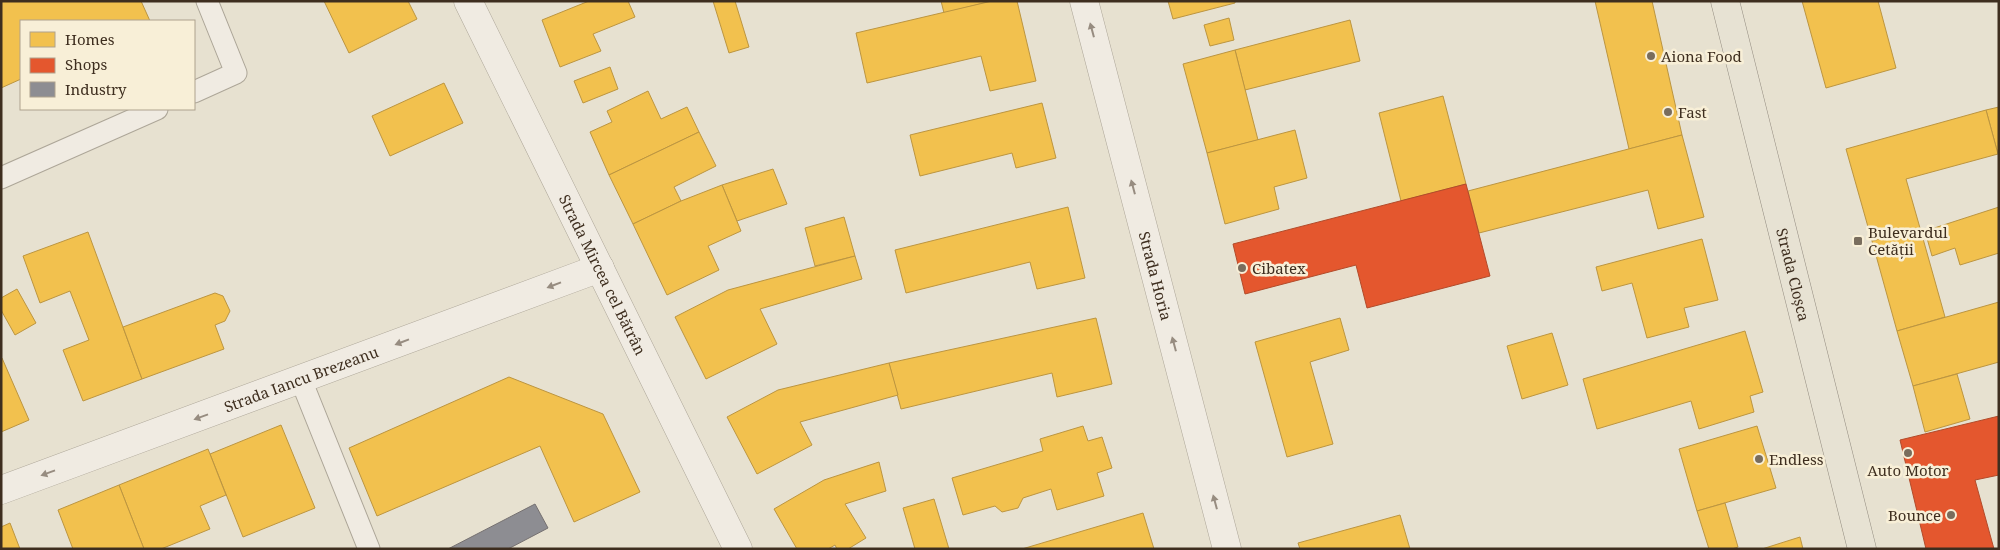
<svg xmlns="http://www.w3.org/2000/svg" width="2000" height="550" viewBox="0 0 2000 550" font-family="'Noto Serif',serif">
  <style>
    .homes { fill: #f2c14e; stroke: #bc9540 }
    .shops { fill: #e4572e; stroke: #b24b2a }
    .industry { fill: #8d8d92; stroke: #757070 }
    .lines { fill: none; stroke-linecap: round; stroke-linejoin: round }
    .lane-casing { stroke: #ada698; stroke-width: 23 }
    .street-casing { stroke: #ada698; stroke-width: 29 }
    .primary-casing { stroke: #928b7f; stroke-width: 29 }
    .lane { stroke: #f0ebe2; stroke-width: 21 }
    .street { stroke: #f0ebe2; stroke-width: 28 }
    .primary { stroke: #e7e2d3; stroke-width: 28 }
    .oneway { fill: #978c80 }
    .poi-dot { fill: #796d5d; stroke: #f8efd7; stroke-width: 2 }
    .labels { text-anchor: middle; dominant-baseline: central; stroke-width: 5; stroke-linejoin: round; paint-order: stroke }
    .poi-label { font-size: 15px; fill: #3e2e1f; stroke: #f8efd7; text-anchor: start }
    .street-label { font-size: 15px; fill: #3e2e1f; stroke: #f8efd7 }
  </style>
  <rect width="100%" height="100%" fill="#e7e1d0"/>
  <g class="homes">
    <polygon points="1,1 141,1 150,21 21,21 21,79 1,88"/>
    <polygon points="324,1 408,1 417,19 349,53"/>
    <polygon points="589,1 628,1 635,17 593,34 601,51 560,67 542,20"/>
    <polygon points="713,1 735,1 749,47 729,53"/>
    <polygon points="941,1 992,1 944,13"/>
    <polygon points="992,1 1017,1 1036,81 990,91 981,56 867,83 856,33"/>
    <polygon points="1168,1 1235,1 1235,3 1173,19"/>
    <polygon points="1595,1 1652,1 1682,135 1629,149"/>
    <polygon points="1802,1 1878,1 1896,68 1826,88"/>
    <polygon points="1229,18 1234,40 1210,46 1204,25"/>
    <polygon points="1350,20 1360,61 1245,90 1235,50"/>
    <polygon points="1235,50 1258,140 1207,153 1183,64"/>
    <polygon points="610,67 618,89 583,103 574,81"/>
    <polygon points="444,83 463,123 390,156 372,116"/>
    <polygon points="648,91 661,119 687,107 699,132 609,175 590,132 612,122 607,111"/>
    <polygon points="1443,96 1466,184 1401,201 1379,113"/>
    <polygon points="1042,103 1056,158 1016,168 1012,153 920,176 910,135"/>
    <polygon points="1999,107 1999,154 1998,154 1986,110"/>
    <polygon points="1986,110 1998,154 1906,179 1920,228 1872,241 1846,149"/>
    <polygon points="1295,130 1307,178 1274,187 1279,209 1225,224 1207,153"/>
    <polygon points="699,132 716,166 674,187 681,201 633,224 609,175"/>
    <polygon points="1682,135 1704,217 1658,229 1648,190 1479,233 1468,191"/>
    <polygon points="773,169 787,204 737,221 722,185"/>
    <polygon points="722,185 741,231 708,246 719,270 667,295 633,224 681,201"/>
    <polygon points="1068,207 1085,278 1037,289 1030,262 906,293 895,250"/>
    <polygon points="1999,207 1999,253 1960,265 1955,248 1932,256 1925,231"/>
    <polygon points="844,217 855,256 815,266 805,228"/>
    <polygon points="1920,228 1945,317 1897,331 1872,241"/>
    <polygon points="88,232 142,379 83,401 63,350 89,340 70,291 40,303 23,256"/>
    <polygon points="1702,239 1718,300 1684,308 1689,327 1647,338 1632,283 1602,291 1596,267"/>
    <polygon points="855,256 862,279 760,309 777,344 706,379 675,317 728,290"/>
    <polygon points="17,289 36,323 15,335 1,310 1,298"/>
    <polygon points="215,293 223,296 230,311 225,321 215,325 224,349 142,379 123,327"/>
    <polygon points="1999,302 1999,362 1913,386 1897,331"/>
    <polygon points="1096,318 1112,384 1057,397 1052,373 901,409 889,363"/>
    <polygon points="1340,318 1349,350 1310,362 1333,444 1287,457 1255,342"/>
    <polygon points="1745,331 1763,392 1750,396 1754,412 1699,429 1691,401 1597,429 1583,379"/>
    <polygon points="1552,333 1568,385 1522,399 1507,346"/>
    <polygon points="2,358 29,420 1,432 1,359"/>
    <polygon points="889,363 898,395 800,422 812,445 757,474 727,417 778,390"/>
    <polygon points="1957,374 1970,419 1925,432 1913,386"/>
    <polygon points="509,377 603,414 640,492 574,522 540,446 377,516 349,448"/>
    <polygon points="281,425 315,508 243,537 210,454"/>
    <polygon points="1083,426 1088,441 1102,437 1112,468 1097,473 1104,496 1057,510 1051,489 1023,498 1018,508 1002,512 995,506 963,515 952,478 1043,451 1040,439"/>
    <polygon points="1757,426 1776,488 1697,511 1679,449"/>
    <polygon points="208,449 226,495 200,506 210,529 161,549 144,549 119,485"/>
    <polygon points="879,462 886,491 845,504 866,538 848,549 837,549 835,545 828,549 797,549 774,509 824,480"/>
    <polygon points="119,485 144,549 73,549 58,510"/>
    <polygon points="934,499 949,549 915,549 903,508"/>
    <polygon points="1725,503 1738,547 1732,549 1709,549 1697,511"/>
    <polygon points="1143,513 1154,549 1022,549"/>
    <polygon points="1400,515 1410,549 1300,549 1298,543"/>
    <polygon points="10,523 20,549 1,549 1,527"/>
    <polygon points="1800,537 1803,549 1762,549"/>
  </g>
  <g class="shops">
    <polygon points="1466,184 1490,276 1367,308 1356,265 1245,294 1233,244"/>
    <polygon points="1999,416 1999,475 1975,480 1994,549 1926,549 1900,440"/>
  </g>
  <polygon class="industry" points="535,504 548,528 508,549 448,549"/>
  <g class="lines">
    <defs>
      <g id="lane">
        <polyline points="194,92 236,73 207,1"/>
        <polyline points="1,178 157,109"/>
        <polyline points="301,380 369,549"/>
      </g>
      <g id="street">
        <path id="s1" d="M468,1L738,549"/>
        <path id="s2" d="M1084,1L1227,549"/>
        <path id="s3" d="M1,490L600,268"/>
      </g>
      <g id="primary">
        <path id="s4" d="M1725,1L1862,549"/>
      </g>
    </defs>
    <use href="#lane" class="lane-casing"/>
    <use href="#street" class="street-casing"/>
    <use href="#primary" class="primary-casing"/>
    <use href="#lane" class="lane"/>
    <use href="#street" class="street"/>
    <use href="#primary" class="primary"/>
  </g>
  <defs><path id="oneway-solid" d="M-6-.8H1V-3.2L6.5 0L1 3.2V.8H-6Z" transform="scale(1.25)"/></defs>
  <g class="oneway">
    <use href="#oneway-solid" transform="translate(1092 30) rotate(-105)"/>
    <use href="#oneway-solid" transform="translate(1133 187) rotate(-105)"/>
    <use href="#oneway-solid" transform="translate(554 285) rotate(159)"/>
    <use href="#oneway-solid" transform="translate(402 342) rotate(159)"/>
    <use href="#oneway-solid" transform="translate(1174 344) rotate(-105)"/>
    <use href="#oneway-solid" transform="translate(201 417) rotate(160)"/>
    <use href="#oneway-solid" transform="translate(48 473) rotate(160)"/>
    <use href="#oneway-solid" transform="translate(1215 502) rotate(-105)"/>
  </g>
  <g class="poi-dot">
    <circle cx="1651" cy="56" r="5"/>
    <circle cx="1668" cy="112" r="5"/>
    <rect x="1853" y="236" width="10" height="10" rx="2.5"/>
    <circle cx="1242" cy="268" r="5"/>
    <circle cx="1908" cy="453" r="5"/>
    <circle cx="1759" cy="459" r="5"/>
    <circle cx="1951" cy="515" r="5"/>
  </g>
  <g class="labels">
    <g class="poi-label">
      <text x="1661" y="56">Aiona Food</text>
      <text x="1678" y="112">Fast</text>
      <text x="1868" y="232">Bulevardul<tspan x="1868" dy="17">Cetății</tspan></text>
      <text x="1252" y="268">Cibatex</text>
      <text x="1769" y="459">Endless</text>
      <text x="1908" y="470" text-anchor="middle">Auto Motor</text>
      <text x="1941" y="515" text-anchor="end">Bounce</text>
    </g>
    <g class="street-label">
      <text stroke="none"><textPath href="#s1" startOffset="305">Strada Mircea cel Bătrân</textPath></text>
      <text stroke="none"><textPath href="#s2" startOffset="284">Strada Horia</textPath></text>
      <text stroke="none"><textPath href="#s4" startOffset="282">Strada Cloșca</textPath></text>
      <text stroke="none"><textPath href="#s3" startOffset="320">Strada Iancu Brezeanu</textPath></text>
    </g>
  </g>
  <rect width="2000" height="550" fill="none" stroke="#3e2e1f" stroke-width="5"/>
  <rect x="20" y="20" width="175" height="90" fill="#f8efd7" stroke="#aea28d"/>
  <rect x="30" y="32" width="25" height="15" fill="#f2c14e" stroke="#aea28d"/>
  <text x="65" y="45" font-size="15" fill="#3e2e1f">Homes</text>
  <rect x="30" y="58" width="25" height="15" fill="#e4572e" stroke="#aea28d"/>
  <text x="65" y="70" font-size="15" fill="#3e2e1f">Shops</text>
  <rect x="30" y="82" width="25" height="15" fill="#8d8d92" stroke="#aea28d"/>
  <text x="65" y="95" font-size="15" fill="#3e2e1f">Industry</text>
</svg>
